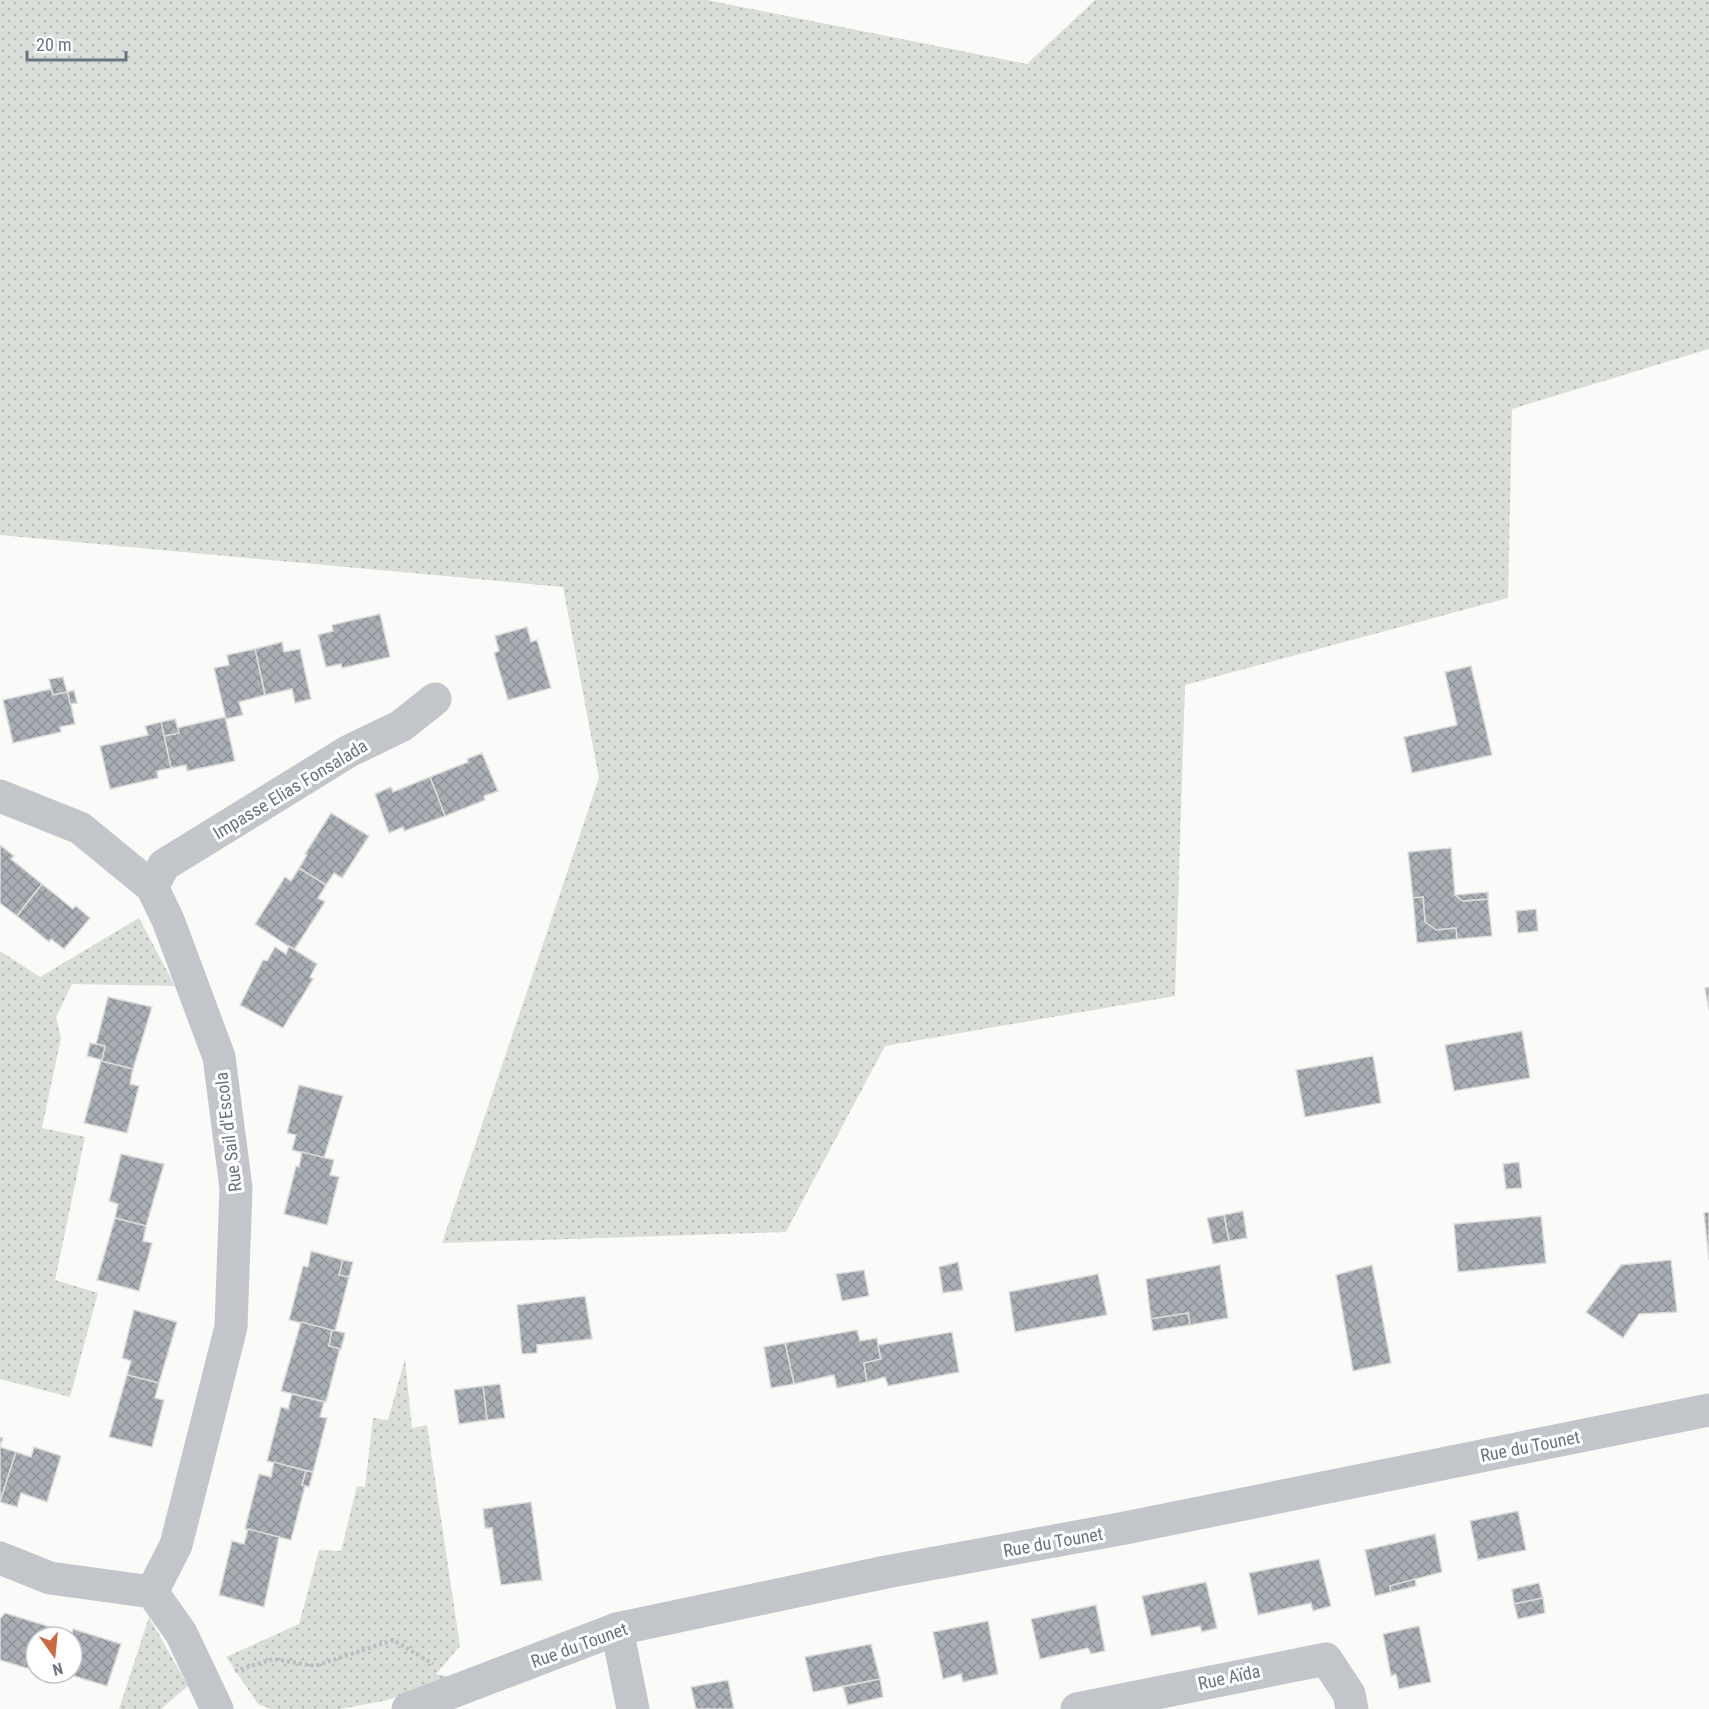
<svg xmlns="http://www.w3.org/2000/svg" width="1709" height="1709" viewBox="0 0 1709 1709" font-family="'Roboto Condensed',sans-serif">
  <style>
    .grass { fill: url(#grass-dots) }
    .building { fill: url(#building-cross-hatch); stroke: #dcdcda; stroke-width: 1.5 }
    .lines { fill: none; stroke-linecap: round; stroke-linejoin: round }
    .path { stroke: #babdc0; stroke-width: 4; stroke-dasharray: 3 3; stroke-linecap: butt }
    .minor { stroke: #c2c5c9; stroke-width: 33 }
    .labels { text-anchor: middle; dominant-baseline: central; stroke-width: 6; stroke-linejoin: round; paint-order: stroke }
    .street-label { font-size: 18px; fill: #68747f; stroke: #fff }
  </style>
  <defs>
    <pattern id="grass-dots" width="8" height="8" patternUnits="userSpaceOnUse" patternTransform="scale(1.5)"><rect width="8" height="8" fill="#daded8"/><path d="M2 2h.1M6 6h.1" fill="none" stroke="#b5b9b4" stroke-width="1.8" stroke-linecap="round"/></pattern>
    <pattern id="building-cross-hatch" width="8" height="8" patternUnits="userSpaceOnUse" patternTransform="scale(1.5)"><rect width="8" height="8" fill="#a8aeb4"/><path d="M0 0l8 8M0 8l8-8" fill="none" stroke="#8d9298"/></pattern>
  </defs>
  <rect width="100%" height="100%" fill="#fafaf8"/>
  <g class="grass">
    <polygon points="0,0 707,0 1027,64 1095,0 1709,0 1709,349 1512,409 1508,598 1185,685 1175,996 885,1046 786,1232 442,1243 599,778 563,587 0,535"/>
    <polygon points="139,918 175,986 72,984 56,1017 61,1038 42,1128 85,1137 55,1280 98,1293 70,1397 0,1379 0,951 40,977"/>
    <polygon points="405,1359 412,1428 427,1425 460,1646 436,1674 451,1677 388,1700 341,1709 271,1709 258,1704 226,1657 299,1624 319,1550 341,1551 357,1486 365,1487 373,1418 388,1420"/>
    <polygon points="149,1617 188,1686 161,1709 119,1709"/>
  </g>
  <g class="building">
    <polygon points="380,614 390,657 342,668 341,664 326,667 318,635 333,631 332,625"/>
    <polygon points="527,627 531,642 537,640 551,688 508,700 494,653 499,651 495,636"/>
    <polygon points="282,642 284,652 300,649 311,699 295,703 292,689 265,695 255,649"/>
    <polygon points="255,649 265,695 239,702 243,715 226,719 214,668 229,665 227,655"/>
    <polygon points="1471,666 1492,755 1412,773 1404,737 1457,725 1445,672"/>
    <polygon points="63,677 67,692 53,695 49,679"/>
    <polygon points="51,689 53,695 68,692 75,724 60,727 61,732 13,743 3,700"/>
    <polygon points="74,690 77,703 70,704 68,692"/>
    <polygon points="225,717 235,761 187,771 186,765 171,768 164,736 179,733 177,728"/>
    <polygon points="175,719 179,733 164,736 161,722"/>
    <polygon points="161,722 171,768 157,771 158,778 110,789 100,746 148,735 145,726"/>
    <polygon points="482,753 498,791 484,796 485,800 445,816 430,777 468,762 467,759"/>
    <polygon points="430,777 445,816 404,831 403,827 389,833 375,794 391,787 393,792"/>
    <polygon points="331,813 369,836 342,878 334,873 326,885 299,868 307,855 305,854"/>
    <polygon points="0,845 14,856 11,859 42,884 17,916 0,903"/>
    <polygon points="1451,848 1455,895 1463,901 1488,899 1492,936 1457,939 1456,928 1436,930 1425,922 1423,897 1413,898 1408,852"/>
    <polygon points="299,868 326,885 318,898 325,902 294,950 255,924 285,877 291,881"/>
    <polygon points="42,884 73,909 76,906 90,918 64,949 51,939 49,942 17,916"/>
    <polygon points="1488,892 1488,899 1463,901 1455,895"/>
    <polygon points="1423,897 1425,922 1436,930 1456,928 1457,939 1417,943 1413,898"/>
    <polygon points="1536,909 1538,931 1518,933 1516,911"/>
    <polygon points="289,946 317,964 310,977 313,979 283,1028 240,1005 263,960 267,961 275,947 286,954"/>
    <polygon points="1709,987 1709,1010 1705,988"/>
    <polygon points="108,997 152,1007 133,1069 101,1061 105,1046 96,1044"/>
    <polygon points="1522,1031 1530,1078 1454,1091 1445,1045"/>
    <polygon points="90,1043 105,1046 102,1060 87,1056"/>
    <polygon points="1373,1056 1381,1103 1305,1117 1296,1070"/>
    <polygon points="101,1061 133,1069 130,1084 139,1086 127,1133 84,1123"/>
    <polygon points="299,1085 343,1096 324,1158 292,1150 296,1135 287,1133"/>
    <polygon points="302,1152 334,1160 330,1175 339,1177 327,1225 284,1214 296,1166 299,1167"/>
    <polygon points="121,1154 164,1164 146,1226 115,1218 118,1204 109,1201"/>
    <polygon points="1519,1162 1522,1188 1506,1189 1503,1164"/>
    <polygon points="1243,1211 1247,1238 1229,1241 1224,1215"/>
    <polygon points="1709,1212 1709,1260 1704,1213"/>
    <polygon points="1224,1215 1229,1241 1213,1244 1207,1218"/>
    <polygon points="1541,1216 1546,1263 1458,1272 1454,1224"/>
    <polygon points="115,1218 146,1226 143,1241 152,1243 139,1291 97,1280"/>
    <polygon points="311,1251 343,1260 339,1275 349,1277 335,1331 289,1320 303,1266 308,1267"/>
    <polygon points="343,1260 353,1262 349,1277 339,1275"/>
    <polygon points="1671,1260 1677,1312 1639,1314 1623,1338 1586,1312 1621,1265"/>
    <polygon points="958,1262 963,1290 943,1293 939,1267"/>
    <polygon points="1220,1265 1228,1318 1190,1325 1188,1313 1151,1319 1146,1279"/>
    <polygon points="1372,1265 1391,1363 1353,1371 1336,1275"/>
    <polygon points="864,1270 869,1296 842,1301 836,1274"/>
    <polygon points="1098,1274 1107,1315 1015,1332 1009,1292"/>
    <polygon points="585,1296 592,1339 537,1345 537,1353 522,1354 517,1305"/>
    <polygon points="134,1310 177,1322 159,1383 127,1375 131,1361 122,1358"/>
    <polygon points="1188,1313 1190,1325 1153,1331 1151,1319"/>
    <polygon points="301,1322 332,1330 329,1346 340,1348 326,1402 281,1391"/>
    <polygon points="332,1330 345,1333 341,1349 329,1346"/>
    <polygon points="857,1330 860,1341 877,1338 878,1345 881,1359 864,1363 867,1382 837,1388 834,1375 794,1384 785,1343"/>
    <polygon points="952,1332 959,1372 888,1386 885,1377 867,1382 864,1363 881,1359 878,1345"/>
    <polygon points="785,1343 794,1384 771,1388 764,1347"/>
    <polygon points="127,1375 159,1383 155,1398 164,1400 152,1447 109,1437"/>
    <polygon points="500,1384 505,1418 487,1420 483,1386"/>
    <polygon points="483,1386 487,1420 459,1424 454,1390"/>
    <polygon points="292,1394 324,1402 320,1417 327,1418 313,1472 267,1461 281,1407 288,1409"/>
    <polygon points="0,1437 3,1438 0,1447 16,1452 0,1502"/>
    <polygon points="34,1447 61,1456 47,1502 21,1493 17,1507 0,1502 16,1452 31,1457"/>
    <polygon points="274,1462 306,1471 302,1485 305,1486 291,1540 245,1529 259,1474 271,1477"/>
    <polygon points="306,1471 313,1472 309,1487 302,1485"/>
    <polygon points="531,1502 542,1580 501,1585 492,1528 485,1528 483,1509"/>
    <polygon points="1518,1511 1526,1550 1478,1560 1470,1521"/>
    <polygon points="248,1529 279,1537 264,1607 219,1595 232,1541 244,1544"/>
    <polygon points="1435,1534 1442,1572 1390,1586 1391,1592 1375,1596 1365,1550"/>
    <polygon points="1319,1559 1331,1606 1313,1611 1311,1603 1258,1615 1249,1573"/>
    <polygon points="1415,1579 1416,1586 1391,1592 1390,1586"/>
    <polygon points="1206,1582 1217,1628 1202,1632 1200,1626 1151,1636 1142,1596"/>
    <polygon points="1539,1583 1543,1598 1514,1604 1512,1589"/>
    <polygon points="1543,1598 1545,1613 1518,1619 1514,1604"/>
    <polygon points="1096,1605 1105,1651 1091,1654 1088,1648 1040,1659 1031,1619"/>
    <polygon points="5,1613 57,1629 55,1637 36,1637 36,1671 0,1660 0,1619"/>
    <polygon points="988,1621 998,1674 963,1682 961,1674 943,1679 933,1632"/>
    <polygon points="1419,1626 1431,1682 1399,1689 1396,1674 1391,1676 1383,1634"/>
    <polygon points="73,1629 121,1644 107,1686 64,1673 72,1673 71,1637"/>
    <polygon points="871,1644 880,1679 813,1692 805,1657"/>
    <polygon points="880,1679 883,1697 848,1705 843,1687"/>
    <polygon points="728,1680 734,1709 696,1709 691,1687"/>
  </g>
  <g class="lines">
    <polyline class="path" points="235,1671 273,1659 315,1666 393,1640 433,1664"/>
    <g class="minor">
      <polyline points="0,796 80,828 152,887 168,920 219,1057 236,1188 231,1327 176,1545 152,1592"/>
      <polyline points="152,887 164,865 349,751 401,726 435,699"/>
      <polyline points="0,1558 50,1578 152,1592 181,1633 217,1709"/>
      <polyline points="617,1629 633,1709"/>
      <polyline points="408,1709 617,1629 886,1572 1125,1528 1709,1410"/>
      <polyline points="1077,1709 1326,1659 1349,1694 1352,1709"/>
    </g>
  </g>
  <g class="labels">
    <g class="street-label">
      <text transform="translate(290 789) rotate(-31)">Impasse Elias Fonsalada</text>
      <text transform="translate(228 1132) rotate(-97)">Rue Sail d'Escola</text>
      <text transform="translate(1530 1446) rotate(-11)">Rue du Tounet</text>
      <text transform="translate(1053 1542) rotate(-10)">Rue du Tounet</text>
      <text transform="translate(579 1645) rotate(-20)">Rue du Tounet</text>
      <text transform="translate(1229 1677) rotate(-12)">Rue Aïda</text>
    </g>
  </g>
  <g transform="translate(54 1655) rotate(165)"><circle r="28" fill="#ffffff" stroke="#c3c7cc" stroke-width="1.5"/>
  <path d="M0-4.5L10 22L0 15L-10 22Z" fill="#ce6843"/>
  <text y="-9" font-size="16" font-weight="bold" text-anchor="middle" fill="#68747f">N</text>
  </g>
  <path d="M27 51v9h99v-9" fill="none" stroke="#68747f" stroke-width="3"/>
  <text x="36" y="51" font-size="18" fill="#68747f" stroke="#ffffff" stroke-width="4.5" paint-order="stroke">20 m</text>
</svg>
